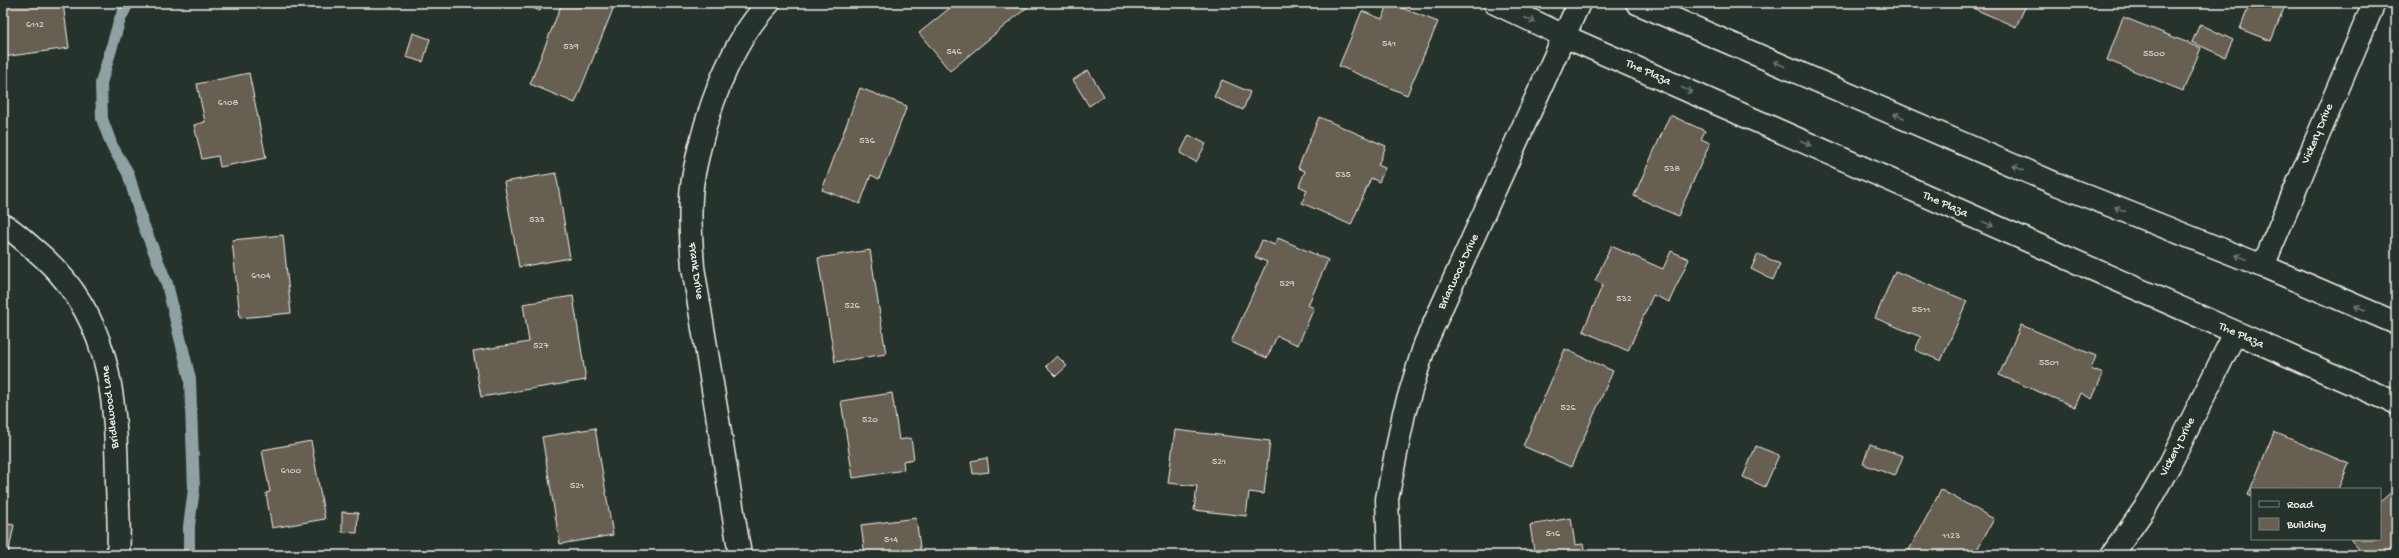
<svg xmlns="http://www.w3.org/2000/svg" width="2399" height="558" viewBox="0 0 2399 558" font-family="'Gochi Hand',sans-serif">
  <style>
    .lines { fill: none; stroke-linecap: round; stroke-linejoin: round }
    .stream { stroke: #8fa1a2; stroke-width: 12 }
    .building { fill: #685e52; stroke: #f4f1e8 }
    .street-casing { stroke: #f4f1e8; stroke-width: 25 }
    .secondary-casing { stroke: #f4f1e8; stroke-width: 25 }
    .street { stroke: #26332d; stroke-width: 22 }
    .secondary { stroke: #26332d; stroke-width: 22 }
    .oneway { stroke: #6e766e }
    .labels { text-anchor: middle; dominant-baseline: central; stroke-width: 3; stroke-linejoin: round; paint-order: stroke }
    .number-label { font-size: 10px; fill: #d1ccc2 }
    .street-label { font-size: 12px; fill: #f4f1e8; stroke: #26332d }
  </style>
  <rect width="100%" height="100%" fill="#26332d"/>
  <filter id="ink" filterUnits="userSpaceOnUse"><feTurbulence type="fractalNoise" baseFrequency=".025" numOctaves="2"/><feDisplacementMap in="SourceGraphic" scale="8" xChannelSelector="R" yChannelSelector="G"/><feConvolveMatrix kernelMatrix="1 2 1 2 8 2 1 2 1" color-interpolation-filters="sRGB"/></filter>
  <g filter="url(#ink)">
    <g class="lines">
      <polyline class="stream" points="128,3 120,19 101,83 102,119 112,146 128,173 143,224 167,284 190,379 194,489 189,526 189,555"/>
    </g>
    <g class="building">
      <polygon points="3,3 63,3 69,48 3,57"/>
      <polygon points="521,3 543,3 540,11"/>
      <polygon points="562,3 611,3 610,7 613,9 575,103 530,84"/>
      <polygon points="956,3 1029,3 1030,5 950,71 919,33"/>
      <polygon points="1389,3 1438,22 1407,95 1339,66 1362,11 1382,19"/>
      <polygon points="1961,3 2027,3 2016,27"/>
      <polygon points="2250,3 2286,3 2271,41 2240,29"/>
      <polygon points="2123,17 2201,48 2183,91 2107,60"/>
      <polygon points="2200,24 2233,40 2225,57 2192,42"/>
      <polygon points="413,33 430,39 423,62 406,57"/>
      <polygon points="1088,70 1104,96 1089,106 1073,80"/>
      <polygon points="249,73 266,158 220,167 218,156 202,159 194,125 205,122 197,84"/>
      <polygon points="1222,80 1250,92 1243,110 1214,97"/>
      <polygon points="860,88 907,106 879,179 871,175 860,204 822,190"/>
      <polygon points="1670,115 1705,131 1701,139 1710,143 1678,216 1634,196"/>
      <polygon points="1319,117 1386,146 1378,165 1385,168 1379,182 1371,178 1351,225 1302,203 1307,190 1299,186 1305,171 1298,168"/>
      <polygon points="1189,135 1206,144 1196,162 1180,153"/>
      <polygon points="556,173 570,258 519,267 504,182"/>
      <polygon points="283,235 291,313 240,318 232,240"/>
      <polygon points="1278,238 1328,260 1308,305 1314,308 1298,345 1277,336 1267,358 1231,342 1267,262 1255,257 1262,240 1275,245"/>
      <polygon points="1611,246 1663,269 1671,251 1689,259 1669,302 1653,295 1628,351 1583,331 1603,284 1595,281"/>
      <polygon points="870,250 886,354 835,362 818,258"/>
      <polygon points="1758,254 1780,264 1773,280 1751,269"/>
      <polygon points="1895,271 1967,301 1941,361 1915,350 1921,337 1875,318"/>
      <polygon points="573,296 586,380 481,397 473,351 529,342 523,304"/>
      <polygon points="2021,325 2096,356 2091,369 2103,374 2092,399 2081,393 2075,407 1999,375"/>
      <polygon points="1565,349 1613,371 1571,467 1523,446"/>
      <polygon points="1057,356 1067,366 1056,376 1046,366"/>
      <polygon points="892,393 899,440 911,438 914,459 903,461 904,470 853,478 841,401"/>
      <polygon points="595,428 613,535 560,544 542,437"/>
      <polygon points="1175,430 1270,441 1264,494 1249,492 1246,516 1194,510 1197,486 1168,483"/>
      <polygon points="2274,432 2349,464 2338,489 2252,489 2252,497 2248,495"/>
      <polygon points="311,441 325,519 272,528 266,493 270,492 262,450"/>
      <polygon points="1870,444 1903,456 1895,476 1863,464"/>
      <polygon points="1756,446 1779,455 1765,487 1743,477"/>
      <polygon points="987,458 989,472 973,474 971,461"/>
      <polygon points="2396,488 2396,555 2353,555 2359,549 2350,539 2380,539 2380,502"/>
      <polygon points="1941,490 1994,519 1974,555 1912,555 1908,552"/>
      <polygon points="342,512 358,513 357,533 342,532"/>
      <polygon points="916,518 921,555 865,555 861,525"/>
      <polygon points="1571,518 1575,545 1583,544 1585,553 1594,552 1595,555 1525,555 1525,553 1534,551 1530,525"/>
      <polygon points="3,523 14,525 8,555 3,555"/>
    </g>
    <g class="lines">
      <defs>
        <g id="street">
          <path d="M3,225C14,230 24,241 34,249C110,312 116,393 117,485C118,508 120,532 118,555"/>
          <polyline points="2263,266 2374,3"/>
          <path d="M740,555L693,267C691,237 688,204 694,173C705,117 728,45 769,3"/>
          <polyline points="1389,555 1387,499 1404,413 1425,344 1579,3"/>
          <polyline points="2112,555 2145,508 2170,464 2235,333"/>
        </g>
        <g id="secondary">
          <polyline points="1495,3 1564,36 2396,403"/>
          <polyline points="1637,3 2054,183 2263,266 2396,323"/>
        </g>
      </defs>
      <use href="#street" class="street-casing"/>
      <use href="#secondary" class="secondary-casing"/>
      <use href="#street" class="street"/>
      <use href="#secondary" class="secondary"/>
    </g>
    <defs><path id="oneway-shaft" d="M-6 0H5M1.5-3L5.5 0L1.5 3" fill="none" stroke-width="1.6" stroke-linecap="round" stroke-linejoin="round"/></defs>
    <g class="oneway">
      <use href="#oneway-shaft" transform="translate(1530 20) rotate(25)"/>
      <use href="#oneway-shaft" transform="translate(1779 64) rotate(-157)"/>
      <use href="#oneway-shaft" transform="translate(1687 90) rotate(24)"/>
      <use href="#oneway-shaft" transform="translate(1899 116) rotate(-157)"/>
      <use href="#oneway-shaft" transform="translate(1806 143) rotate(24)"/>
      <use href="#oneway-shaft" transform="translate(2018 168) rotate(-157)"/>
      <use href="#oneway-shaft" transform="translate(2120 209) rotate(-158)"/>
      <use href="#oneway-shaft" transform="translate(1988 224) rotate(24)"/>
      <use href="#oneway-shaft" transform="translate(2241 257) rotate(-158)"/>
      <use href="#oneway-shaft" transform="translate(2360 308) rotate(-157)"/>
    </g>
  </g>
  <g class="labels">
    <g class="number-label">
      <text x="35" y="25">6112</text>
      <text x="1389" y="44">541</text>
      <text x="571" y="47">539</text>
      <text x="954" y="52">546</text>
      <text x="2154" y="54">5500</text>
      <text x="228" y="103">6108</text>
      <text x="867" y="141">536</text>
      <text x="1672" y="169">538</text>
      <text x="1343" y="175">535</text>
      <text x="537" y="220">533</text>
      <text x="261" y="276">6104</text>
      <text x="1287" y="284">529</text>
      <text x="1624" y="299">532</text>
      <text x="852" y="306">526</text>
      <text x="1921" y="310">5511</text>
      <text x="541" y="346">527</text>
      <text x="2049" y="363">5501</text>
      <text x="1568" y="408">526</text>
      <text x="870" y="420">520</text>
      <text x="1219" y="462">521</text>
      <text x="291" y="471">6100</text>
      <text x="577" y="486">521</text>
      <text x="1553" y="534">516</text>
      <text x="1951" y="536">1123</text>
      <text x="891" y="540">514</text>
    </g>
    <g class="street-label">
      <text transform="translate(1648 73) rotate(24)">The Plaza</text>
      <text transform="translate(2318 134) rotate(-67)">Vickery Drive</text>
      <text transform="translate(1945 205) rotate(24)">The Plaza</text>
      <text transform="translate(695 271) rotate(82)">Frank Drive</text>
      <text transform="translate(1459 272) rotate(-65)">Briarwood Drive</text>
      <text transform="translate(2241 336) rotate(24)">The Plaza</text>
      <text transform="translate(111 407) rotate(-97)">Bridlewood Lane</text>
      <text transform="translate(2178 447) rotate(-63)">Vickery Drive</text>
    </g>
  </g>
  <rect width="2399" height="558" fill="none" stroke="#26332d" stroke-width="16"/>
  <rect x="8" y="8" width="2383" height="542" fill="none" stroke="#f4f1e8" stroke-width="1.5" filter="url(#ink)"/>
  <rect x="2251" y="488" width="130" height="52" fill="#26332d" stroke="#787f78"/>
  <rect x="2259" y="501" width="20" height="6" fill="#26332d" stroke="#787f78"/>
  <text x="2287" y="508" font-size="12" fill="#f4f1e8">Road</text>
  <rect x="2259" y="518" width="20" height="12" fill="#685e52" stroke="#787f78"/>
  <text x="2287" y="528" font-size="12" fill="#f4f1e8">Building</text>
</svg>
